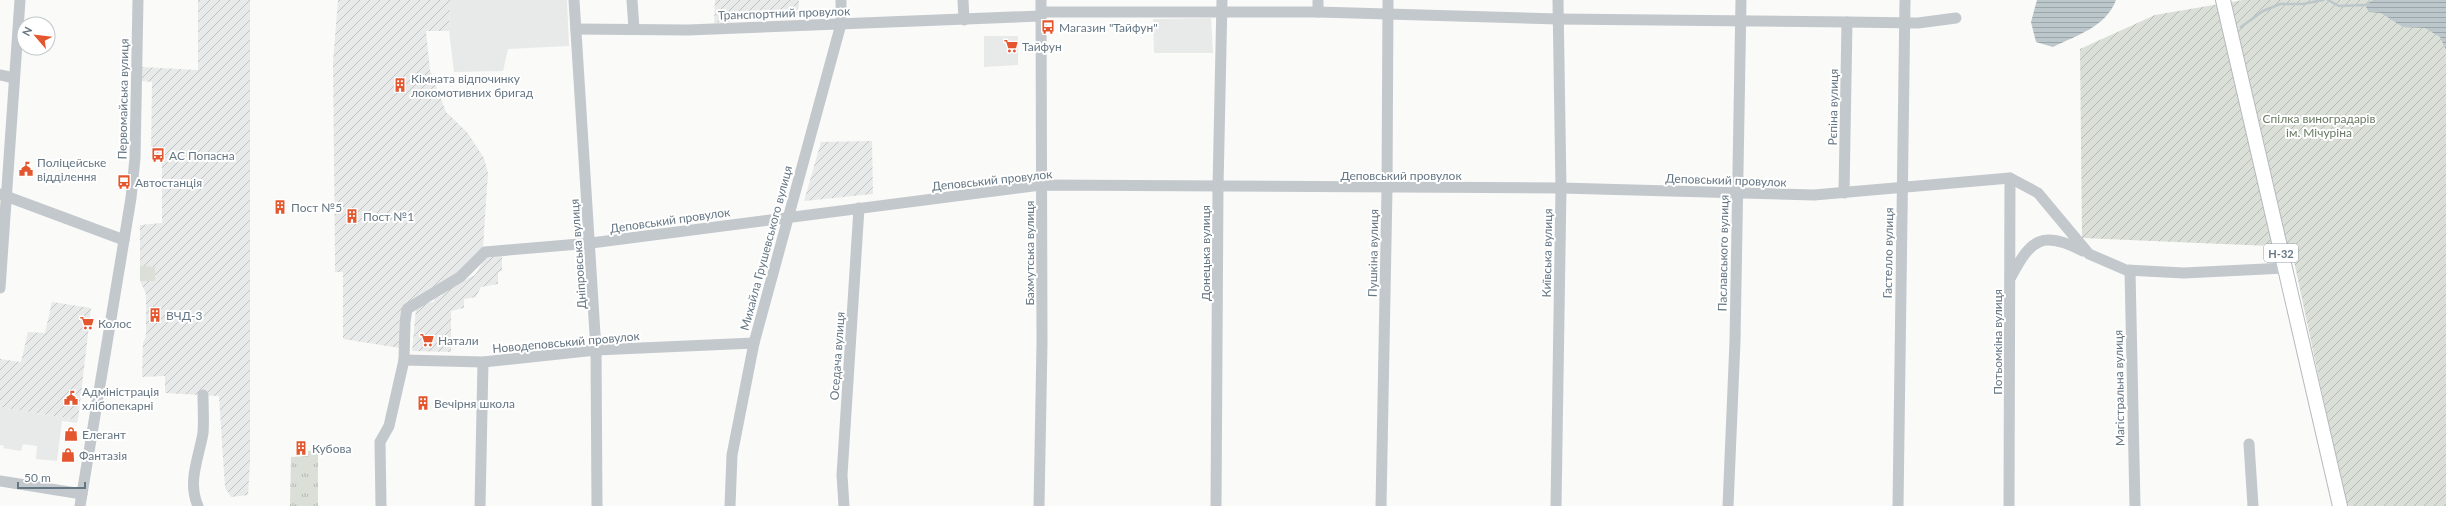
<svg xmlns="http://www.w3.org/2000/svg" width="2446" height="506" viewBox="0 0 2446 506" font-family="Lato,sans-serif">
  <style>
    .built { fill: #e8e9e9 }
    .industrial { fill: url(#industrial-furrows) }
    .grass { fill: #dadfd7 }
    .park { fill: url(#park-tufts) }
    .garden { fill: url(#garden-furrows) }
    .water { fill: url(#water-rules) }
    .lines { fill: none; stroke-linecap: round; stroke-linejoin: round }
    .stream { stroke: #bbc7cb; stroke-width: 2.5 }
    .major-casing { stroke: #b5babe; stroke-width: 16 }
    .minor { stroke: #c3c8cc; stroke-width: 11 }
    .major { stroke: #fff; stroke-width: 14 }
    .labels { text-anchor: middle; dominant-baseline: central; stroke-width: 4; stroke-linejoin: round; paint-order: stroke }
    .shield { fill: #fff; stroke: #939fa8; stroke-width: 1 }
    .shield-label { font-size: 11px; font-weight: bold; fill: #657683 }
    .street-label { font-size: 12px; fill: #657683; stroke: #fff }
    .poi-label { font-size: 12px; fill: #657683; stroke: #fff; text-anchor: start }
    .park-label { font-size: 12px; fill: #687a64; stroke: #fff }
  </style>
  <defs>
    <pattern id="industrial-furrows" width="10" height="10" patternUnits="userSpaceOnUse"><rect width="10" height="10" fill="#e8e9e9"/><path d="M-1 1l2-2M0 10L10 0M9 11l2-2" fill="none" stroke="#c0c1c2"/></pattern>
    <pattern id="park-tufts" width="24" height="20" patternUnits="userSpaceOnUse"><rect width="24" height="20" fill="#dadfd7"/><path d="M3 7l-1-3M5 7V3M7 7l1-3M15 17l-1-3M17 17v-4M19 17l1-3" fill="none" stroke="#b4b9b4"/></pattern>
    <pattern id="garden-furrows" width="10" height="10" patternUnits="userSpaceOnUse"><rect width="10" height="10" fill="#dadfd7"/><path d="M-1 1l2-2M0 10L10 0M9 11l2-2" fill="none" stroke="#b4b9b4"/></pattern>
    <pattern id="water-rules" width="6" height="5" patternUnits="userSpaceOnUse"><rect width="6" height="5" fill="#bbc7cb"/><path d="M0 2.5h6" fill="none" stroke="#9ca6aa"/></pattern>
  </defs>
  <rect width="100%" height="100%" fill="#fafaf8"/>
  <g class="built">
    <polygon points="450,0 567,0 569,46 508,49 503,71 454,72 449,31"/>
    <polygon points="1211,18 1213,53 1154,53 1153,19"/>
    <polygon points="984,36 1018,36 1018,65 984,67"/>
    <polygon points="0,407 78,420 77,423 62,421 57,461 36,459 37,446 23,444 21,451 3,448 4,446 0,445"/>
  </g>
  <g class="industrial">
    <polygon points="198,0 250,0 250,464 248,495 231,497 225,488 219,396 165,393 165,376 142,377 143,343 146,336 146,294 140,281 140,225 162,223 162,157 151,157 152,82 142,81 142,67 198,70"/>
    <polygon points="338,0 450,0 449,31 426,31 430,70 446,112 467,132 484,158 488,173 483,248 458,274 408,305 399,322 400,348 343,339 343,272 335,272 335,258 333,62"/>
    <polygon points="715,0 799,0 798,15 714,23"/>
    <polygon points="872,141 873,194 804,201 821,142"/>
    <polygon points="488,253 502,253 502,271 498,272 498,284 481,287 476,297 464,299 464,308 451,311 451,352 412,351 416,309 424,303 434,302 435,298 441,296 442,291 475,275"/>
    <polygon points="52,302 91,308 78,420 0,407 0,359 21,362 28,332 45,333"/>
  </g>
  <polygon class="grass" points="140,266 155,267 155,281 140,281"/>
  <polygon class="park" points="318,450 318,506 290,506 291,457 308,456 308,451"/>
  <polygon class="garden" points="2243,0 2446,0 2446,506 2346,506 2291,247 2082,238 2080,49 2155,15"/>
  <g class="water">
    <path d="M2037,0H2116C2106,27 2077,35 2053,47L2036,42L2031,22Z"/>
    <polygon points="2373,0 2446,0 2446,50 2440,37 2425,28 2403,27 2381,13 2369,12 2365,5"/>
  </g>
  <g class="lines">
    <g class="stream">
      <polyline points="2328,0 2339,6 2365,5"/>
      <polyline points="2241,27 2263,11 2280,4 2303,4 2323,0"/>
    </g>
    <defs>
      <polyline id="major" points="2223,0 2340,506"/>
    </defs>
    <use href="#major" class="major-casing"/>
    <g class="minor">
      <polyline points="574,0 596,350 597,506"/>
      <polyline points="632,0 634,29"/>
      <polyline points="963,0 964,20"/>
      <polyline points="1041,12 1318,12 1558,19 1847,22 1918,23 1956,18"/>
      <polyline points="1318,12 1318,0"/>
      <polyline points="576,29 688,30 1040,16"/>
      <polyline points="0,75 14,78"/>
      <polyline points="1844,193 1847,22"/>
      <polyline points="0,194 124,240"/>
      <polyline points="2130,270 2135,506"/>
      <path d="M2011,277C2031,239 2042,230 2083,251"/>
      <polyline points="0,288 20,0"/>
      <polyline points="404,360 483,362 596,350 754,343"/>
      <polyline points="2249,444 2253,506"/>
      <polyline points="0,481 82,494"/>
      <polyline points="80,506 131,198 135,158 138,0"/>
      <path d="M198,506C187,482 199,457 203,433C204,421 203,407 203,395"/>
      <polyline points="381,506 380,442 389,426 404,360 405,322 407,309 460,277 485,252 591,243 1041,185 1561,188 1814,195 2010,178 2038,193 2089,254 2126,270 2184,273 2285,268"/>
      <polyline points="480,506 483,362"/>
      <polyline points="730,506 732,455 754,343 841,24 841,0"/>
      <polyline points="844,506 842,475 859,208"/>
      <polyline points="1039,506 1042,343 1041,0"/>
      <polyline points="1216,506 1218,187 1222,0"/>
      <polyline points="1381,506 1387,189 1388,0"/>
      <polyline points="1556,506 1561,188 1558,0"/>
      <polyline points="1728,506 1735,341 1741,0"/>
      <polyline points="1898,506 1905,0"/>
      <polyline points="2009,506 2010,178"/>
    </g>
    <use href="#major" class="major"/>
  </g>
  <defs>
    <symbol id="bus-bare" viewBox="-9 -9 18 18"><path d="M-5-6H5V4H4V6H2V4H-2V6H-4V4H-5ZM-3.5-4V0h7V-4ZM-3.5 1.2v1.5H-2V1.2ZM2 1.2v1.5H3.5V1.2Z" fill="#e4572e" stroke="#fff" stroke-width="2.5" paint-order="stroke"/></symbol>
    <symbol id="supermarket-bare" viewBox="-9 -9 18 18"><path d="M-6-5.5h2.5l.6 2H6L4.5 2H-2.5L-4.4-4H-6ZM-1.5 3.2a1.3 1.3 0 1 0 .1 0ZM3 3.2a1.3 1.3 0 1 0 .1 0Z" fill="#e4572e" stroke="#fff" stroke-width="2.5" paint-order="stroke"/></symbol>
    <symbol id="building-bare" viewBox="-9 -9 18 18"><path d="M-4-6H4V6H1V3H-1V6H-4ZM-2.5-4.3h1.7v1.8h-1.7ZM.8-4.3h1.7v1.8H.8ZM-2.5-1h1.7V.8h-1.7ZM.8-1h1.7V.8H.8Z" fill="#e4572e" stroke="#fff" stroke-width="2.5" paint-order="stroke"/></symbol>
    <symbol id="civic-bare" viewBox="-9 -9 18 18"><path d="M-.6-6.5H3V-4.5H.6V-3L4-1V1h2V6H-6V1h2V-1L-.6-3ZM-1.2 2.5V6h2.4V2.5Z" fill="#e4572e" stroke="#fff" stroke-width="2.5" paint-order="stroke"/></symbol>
    <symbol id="shop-bare" viewBox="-9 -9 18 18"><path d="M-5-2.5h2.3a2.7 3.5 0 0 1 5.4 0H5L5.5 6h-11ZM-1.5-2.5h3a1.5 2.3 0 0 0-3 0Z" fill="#e4572e" stroke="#fff" stroke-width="2.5" paint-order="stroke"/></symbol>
  </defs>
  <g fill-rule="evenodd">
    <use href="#bus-bare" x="1038" y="17" width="20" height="20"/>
    <use href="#supermarket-bare" x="1001" y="36" width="20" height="20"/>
    <use href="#building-bare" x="390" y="75" width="20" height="20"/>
    <use href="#bus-bare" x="148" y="145" width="20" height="20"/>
    <use href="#civic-bare" x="16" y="159" width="20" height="20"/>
    <use href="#bus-bare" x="114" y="172" width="20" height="20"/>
    <use href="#building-bare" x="270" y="197" width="20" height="20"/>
    <use href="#building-bare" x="342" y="206" width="20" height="20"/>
    <use href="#building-bare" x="145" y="305" width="20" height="20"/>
    <use href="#supermarket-bare" x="77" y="313" width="20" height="20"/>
    <use href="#supermarket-bare" x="417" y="330" width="20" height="20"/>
    <use href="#civic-bare" x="61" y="388" width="20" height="20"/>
    <use href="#building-bare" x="413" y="393" width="20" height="20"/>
    <use href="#shop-bare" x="61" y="424" width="20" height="20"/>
    <use href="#building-bare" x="291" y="438" width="20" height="20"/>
    <use href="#shop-bare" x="58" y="445" width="20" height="20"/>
  </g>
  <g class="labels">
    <rect class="shield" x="2264" y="244" width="34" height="18" rx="3"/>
    <g class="shield-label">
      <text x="2281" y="253">Н-32</text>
    </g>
    <g class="street-label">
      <text transform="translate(784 13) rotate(-2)">Транспортний провулок</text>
      <text transform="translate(123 99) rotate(-89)">Первомайська вулиця</text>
      <text transform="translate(1833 107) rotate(-89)">Рєпіна вулиця</text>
      <text x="1401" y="175">Деповський провулок</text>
      <text transform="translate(992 180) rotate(-6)">Деповський провулок</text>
      <text transform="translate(1726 180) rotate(2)">Деповський провулок</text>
      <text transform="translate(670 220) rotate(-8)">Деповський провулок</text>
      <text transform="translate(766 248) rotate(-75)">Михайла Грушевського вулиця</text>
      <text transform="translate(1029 253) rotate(-90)">Бахмутська вулиця</text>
      <text transform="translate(1205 253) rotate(-90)">Донецька вулиця</text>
      <text transform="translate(1373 253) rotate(-89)">Пушкіна вулиця</text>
      <text transform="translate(1547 253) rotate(-89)">Київська вулиця</text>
      <text transform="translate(1723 253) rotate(-89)">Паславського вулиця</text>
      <text transform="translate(1888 253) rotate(-89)">Гастелло вулиця</text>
      <text transform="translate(578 254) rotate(-94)">Дніпровська вулиця</text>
      <text transform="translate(566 342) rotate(-5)">Новодеповський провулок</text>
      <text transform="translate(1997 342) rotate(-90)">Потьомкіна вулиця</text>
      <text transform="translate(837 356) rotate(-86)">Оседача вулиця</text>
      <text transform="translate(2119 388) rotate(-91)">Магістральна вулиця</text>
    </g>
    <g class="poi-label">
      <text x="1059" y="27">Магазин "Тайфун"</text>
      <text x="1022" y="46">Тайфун</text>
      <text x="411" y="78">Кімната відпочинку<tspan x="411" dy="14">локомотивних бригад</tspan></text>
      <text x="169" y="155">АС Попасна</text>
      <text x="37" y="162">Поліцейське<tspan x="37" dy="14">відділення</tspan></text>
      <text x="135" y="182">Автостанція</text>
      <text x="291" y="207">Пост №5</text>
      <text x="363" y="216">Пост №1</text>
      <text x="166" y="315">ВЧД-3</text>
      <text x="98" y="323">Колос</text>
      <text x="438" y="340">Натали</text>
      <text x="82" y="391">Адміністрація<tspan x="82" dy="14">хлібопекарні</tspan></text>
      <text x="434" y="403">Вечірня школа</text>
      <text x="82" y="434">Елегант</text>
      <text x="312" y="448">Кубова</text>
      <text x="79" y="455">Фантазія</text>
    </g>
    <g class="park-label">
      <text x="2319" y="118">Спілка виноградарів<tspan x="2319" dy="14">ім. Мічуріна</tspan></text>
    </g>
  </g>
  <g transform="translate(36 36) rotate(298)"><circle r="19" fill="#ffffff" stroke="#c1c8cd"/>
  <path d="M0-3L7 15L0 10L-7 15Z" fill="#e4572e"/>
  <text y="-6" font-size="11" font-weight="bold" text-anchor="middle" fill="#657683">N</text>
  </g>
  <path d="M18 482v6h67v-6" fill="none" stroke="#657683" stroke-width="2"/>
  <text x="24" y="482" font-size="12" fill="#657683" stroke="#ffffff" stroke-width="3" paint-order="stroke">50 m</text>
</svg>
